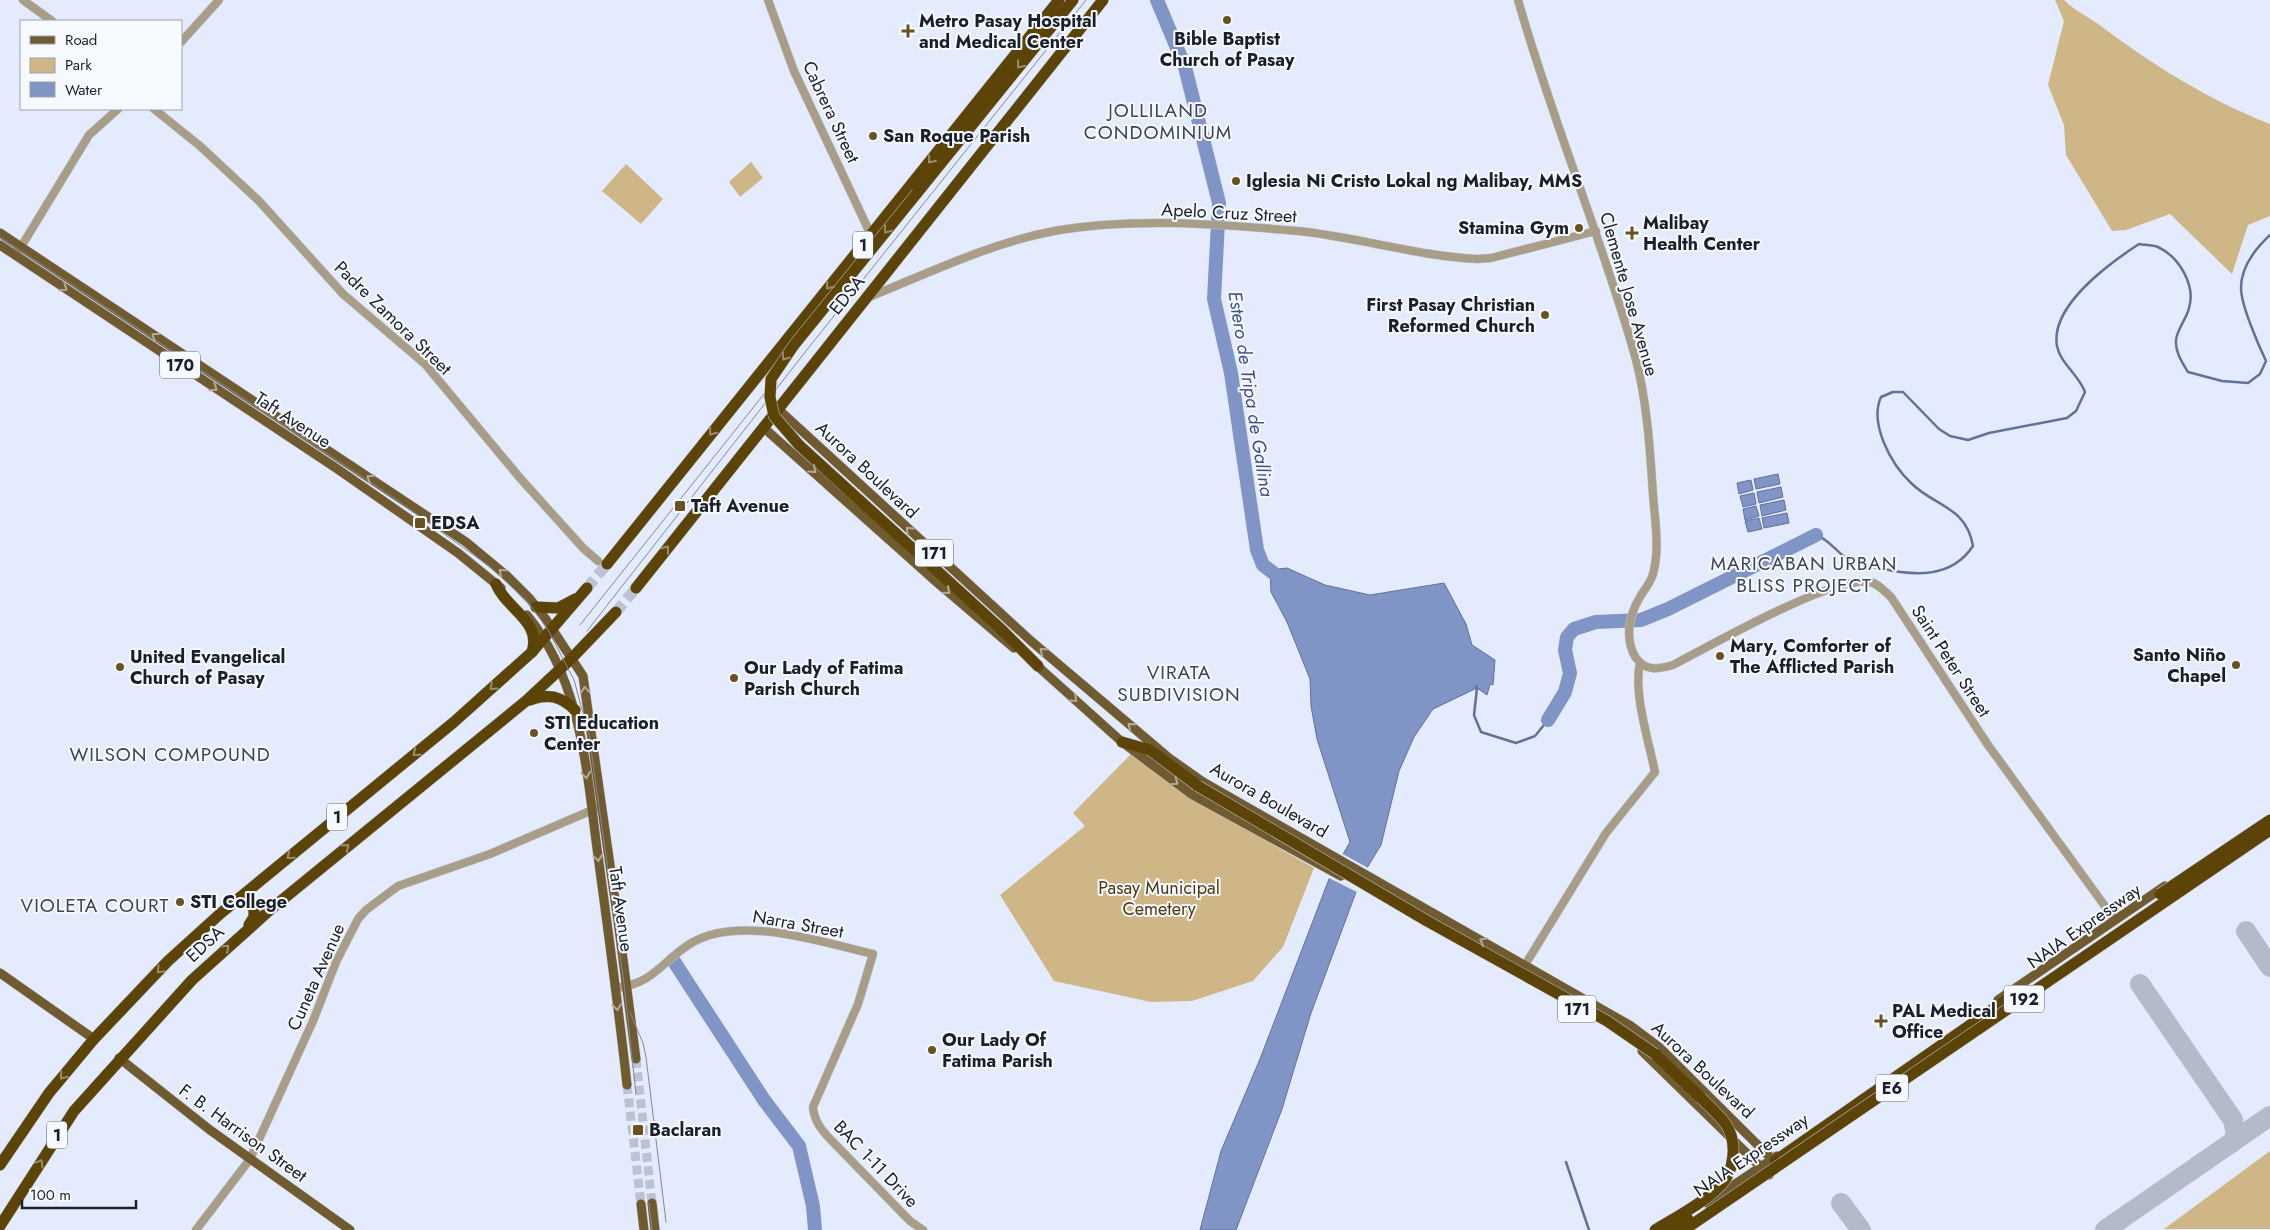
<svg xmlns="http://www.w3.org/2000/svg" width="2270" height="1230" viewBox="0 0 2270 1230" font-family="Jost,sans-serif">
  <style>
    .green { fill: #cfb686 }
    .water { fill: #8094c6; stroke: #627197 }
    .pier { fill: #e4ebfc }
    .lines { fill: none; stroke-linecap: round; stroke-linejoin: round }
    .stream { stroke: #627197; stroke-width: 2.5 }
    .river { stroke: #8094c6; stroke-width: 14 }
    .taxiway { stroke: #b4bac9; stroke-width: 20 }
    .major-tunnel { stroke: #bcc2d2; stroke-width: 9; stroke-dasharray: 9 4.5; stroke-linecap: butt }
    .highway-tunnel { stroke: #bcc2d2; stroke-width: 11; stroke-dasharray: 11 5.5; stroke-linecap: butt }
    .minor-casing { stroke: #c0c6d6; stroke-width: 9 }
    .major-casing { stroke: #c0c6d6; stroke-width: 10 }
    .highway-casing { stroke: #c0c6d6; stroke-width: 12 }
    .minor { stroke: #a89d86; stroke-width: 8 }
    .major { stroke: #705b30; stroke-width: 9 }
    .highway { stroke: #5c4408; stroke-width: 11 }
    .tram { stroke: #838996; stroke-width: 1 }
    .highway-bridge-casing { stroke: #c0c6d6; stroke-width: 12; stroke-linecap: butt }
    .highway-bridge { stroke: #5c4408; stroke-width: 11 }
    .oneway { stroke: #9a8c6a }
    .oneway2 { stroke: #b3aa97 }
    .poi-dot { fill: #685221; stroke: #f6f9fe; stroke-width: 2 }
    .labels { text-anchor: middle; dominant-baseline: central; stroke-width: 4; stroke-linejoin: round; paint-order: stroke }
    .shield { fill: #f6f9fe; stroke: #5d6069; stroke-width: 1 }
    .shield-label { font-size: 16px; font-weight: bold; fill: #1b1f29 }
    .poi-label { font-size: 18px; font-weight: bold; fill: #1b1f29; stroke: #f6f9fe; text-anchor: start }
    .street-label { font-size: 18px; fill: #1b1f29; stroke: #f6f9fe }
    .park-label { font-size: 18px; fill: #4d3a0e; stroke: #f6f9fe }
    .neighbourhood-label { font-size: 19px; letter-spacing: 1px; fill: #3b445a; stroke: #f6f9fe }
    .water-label { font-size: 19px; font-style: italic; fill: #3a5191; stroke: #f6f9fe }
  </style>
  <rect width="100%" height="100%" fill="#e4ebfc"/>
  <g class="green">
    <path d="M2055,0H2064C2075,11 2089,17 2101,26C2154,66 2209,100 2270,124V216L2248,225L2232,274L2170,214L2126,230L2112,231L2066,155L2064,125L2048,85L2064,21Z"/>
    <polygon points="751,162 763,178 740,197 729,182"/>
    <polygon points="626,164 663,199 641,224 602,191"/>
    <polygon points="1131,754 1184,794 1314,868 1283,947 1253,981 1192,1001 1151,1002 1054,981 1000,895 1085,826 1073,813"/>
    <polygon points="2270,1151 2270,1229 2164,1229"/>
  </g>
  <g class="water">
    <polygon points="1778,474 1780,484 1756,489 1754,479"/>
    <polygon points="1751,480 1753,490 1739,494 1737,483"/>
    <polygon points="1781,487 1783,497 1759,503 1757,492"/>
    <polygon points="1754,493 1756,504 1743,507 1740,496"/>
    <polygon points="1784,500 1786,510 1762,516 1760,505"/>
    <polygon points="1756,506 1759,516 1745,520 1743,509"/>
    <polygon points="1787,513 1789,523 1764,528 1762,518"/>
    <polygon points="1759,518 1762,529 1748,532 1745,521"/>
    <polygon points="1287,568 1325,585 1370,595 1444,583 1466,624 1472,645 1495,660 1493,685 1490,684 1487,695 1477,688 1433,709 1414,737 1399,771 1381,845 1362,876 1311,1013 1282,1109 1236,1230 1200,1230 1221,1151 1260,1059 1329,879 1350,842 1317,739 1311,706 1310,679 1287,622 1271,592 1270,570"/>
  </g>
  <polygon class="pier" points="1341,853 1370,869 1359,893 1327,877"/>
  <g class="lines">
    <g class="stream">
      <path d="M1816,535C1829,539 1837,553 1849,560C1858,565 1869,566 1879,568C1914,576 1951,579 1973,546C1966,506 1935,507 1911,483C1891,464 1869,424 1881,397L1893,392H1903L1939,429L1950,436L1968,440L1989,433L2067,418L2076,411L2085,392C2079,375 2060,363 2057,346C2050,306 2110,263 2139,244C2144,245 2152,245 2158,247C2179,257 2196,285 2189,308C2187,318 2177,329 2176,340C2175,352 2182,362 2188,372L2222,381L2248,383L2260,374L2266,361C2258,344 2241,305 2241,288C2241,267 2256,248 2270,235"/>
      <polyline points="1476,686 1477,688 1474,715 1481,732 1516,743 1535,736 1548,720"/>
      <polyline points="1566,1162 1589,1230"/>
    </g>
    <g class="river">
      <polyline points="1157,0 1185,67 1219,203 1214,299 1231,373 1257,550 1263,565 1284,581"/>
      <polyline points="1548,720 1565,692 1570,673 1565,650 1567,637 1574,629 1596,622 1641,620 1668,609 1816,535"/>
      <polyline points="673,960 764,1100 799,1146 813,1206 815,1230"/>
    </g>
    <g class="taxiway">
      <polyline points="2246,931 2270,967"/>
      <polyline points="2140,984 2233,1120 2236,1134 2232,1143"/>
      <polyline points="1841,1203 1861,1230"/>
      <polyline points="2105,1230 2270,1116"/>
    </g>
    <g class="major-tunnel">
      <polyline points="636,1059 652,1203"/>
      <polyline points="627,1085 641,1204"/>
    </g>
    <g class="highway-tunnel">
      <polyline points="587,588 607,564"/>
      <polyline points="616,612 636,588"/>
    </g>
    <defs>
      <g id="minor">
        <polyline points="23,0 52,21"/>
        <polyline points="768,0 794,71 871,235"/>
        <path d="M1518,0C1552,120 1601,236 1635,356C1647,400 1650,449 1653,495C1655,521 1660,549 1653,574C1651,582 1644,590 1640,597C1629,615 1624,639 1636,658C1646,672 1659,669 1673,665C1712,645 1831,576 1870,582C1879,584 1884,591 1891,597L1988,745L2115,920"/>
        <polyline points="181,42 219,0"/>
        <polyline points="154,109 200,146 259,201 343,294 425,364 520,478 583,548 598,561"/>
        <polyline points="14,254 21,247 89,135 118,109"/>
        <path d="M869,297C929,273 990,243 1054,231C1133,217 1218,224 1298,231C1358,237 1417,256 1477,259L1491,258L1596,231"/>
        <path d="M1525,965L1606,833L1655,772C1649,742 1633,693 1640,663"/>
        <path d="M615,988C655,984 662,960 693,942C741,915 821,942 873,954L858,1004L813,1107C814,1121 822,1131 832,1141L910,1221L923,1230"/>
        <polyline points="196,1230 250,1159 313,1021 336,962 358,919 366,910 398,886 490,854 597,808"/>
      </g>
      <g id="major">
        <polyline points="0,233 466,542 507,576 530,599 545,618 583,676 618,921 636,1059"/>
        <polyline points="0,245 336,468 458,553 501,588"/>
        <polyline points="778,409 1031,641 1169,758 1203,782 1631,1026 1659,1047 1778,1165"/>
        <polyline points="763,427 933,579 1014,648"/>
        <path d="M527,615C584,684 587,779 599,863C609,937 619,1011 627,1085"/>
        <polyline points="1033,662 1122,742 1191,794 1341,876"/>
        <polyline points="0,973 94,1039"/>
        <polyline points="1998,1000 2165,886"/>
        <polyline points="1642,1051 1769,1175"/>
        <polyline points="119,1058 210,1130 350,1230"/>
        <polyline points="652,1203 655,1230"/>
        <polyline points="1707,1203 1777,1156"/>
        <polyline points="641,1204 644,1230"/>
      </g>
      <g id="highway">
        <polyline points="917,193 1073,0"/>
        <polyline points="799,445 1001,629 1038,666"/>
        <polyline points="607,564 1059,0"/>
        <path d="M496,584C506,609 542,621 532,652"/>
        <polyline points="636,588 1103,0"/>
        <polyline points="536,607 558,608 575,599"/>
        <path d="M530,700C548,693 561,696 575,710"/>
        <polyline points="1122,742 1150,750 1198,786"/>
        <polyline points="238,899 246,902 254,908 254,917 249,925"/>
        <polyline points="1655,1054 1701,1098"/>
        <polyline points="1775,1161 2006,1000"/>
        <polyline points="0,1165 49,1093 94,1039 168,961 221,913 454,722 532,652 587,588"/>
        <polyline points="0,1226 74,1111 192,980 271,909 526,701 571,659 616,612"/>
      </g>
    </defs>
    <use href="#minor" class="minor-casing"/>
    <use href="#major" class="major-casing"/>
    <use href="#highway" class="highway-casing"/>
    <use href="#minor" class="minor"/>
    <use href="#major" class="major"/>
    <use href="#highway" class="highway"/>
    <g class="tram">
      <polyline points="0,237 394,498 489,566 527,601 547,628 574,680 589,735 624,984 636,1094"/>
      <polyline points="580,625 780,374"/>
      <polyline points="587,631 806,351 1086,0"/>
      <polyline points="630,1012 643,1043 646,1057 666,1222"/>
      <polyline points="649,1203 652,1230"/>
    </g>
    <defs>
      <g id="highway-bridge">
        <polyline points="799,445 774,416 770,397 771,379 794,345 917,193"/>
        <polyline points="1198,786 1427,921 1607,1021 1655,1054"/>
        <polyline points="2160,894 2270,820"/>
        <path d="M1655,1230C1673,1219 1705,1202 1719,1187C1735,1172 1738,1141 1725,1123C1718,1114 1709,1106 1701,1098"/>
        <polyline points="1671,1230 1688,1219"/>
        <polyline points="1684,1230 2270,830"/>
      </g>
    </defs>
    <use href="#highway-bridge" class="highway-bridge-casing"/>
    <use href="#highway-bridge" class="highway-bridge"/>
  </g>
  <defs><path id="oneway-chevron" d="M-2-3.5L2.5 0L-2 3.5" fill="none" stroke-width="1.6" stroke-linecap="round" stroke-linejoin="round" transform="scale(1.25)"/></defs>
  <g class="oneway">
    <use href="#oneway-chevron" transform="translate(1020 65) rotate(129)"/>
    <use href="#oneway-chevron" transform="translate(931 160) rotate(129)"/>
    <use href="#oneway-chevron" transform="translate(887 230) rotate(129)"/>
    <use href="#oneway-chevron" transform="translate(829 286) rotate(129)"/>
    <use href="#oneway-chevron" transform="translate(785 357) rotate(125)"/>
    <use href="#oneway-chevron" transform="translate(712 432) rotate(129)"/>
    <use href="#oneway-chevron" transform="translate(666 549) rotate(-52)"/>
    <use href="#oneway-chevron" transform="translate(493 687) rotate(138)"/>
    <use href="#oneway-chevron" transform="translate(416 753) rotate(141)"/>
    <use href="#oneway-chevron" transform="translate(346 847) rotate(-40)"/>
    <use href="#oneway-chevron" transform="translate(290 856) rotate(140)"/>
    <use href="#oneway-chevron" transform="translate(226 948) rotate(-43)"/>
    <use href="#oneway-chevron" transform="translate(160 970) rotate(134)"/>
    <use href="#oneway-chevron" transform="translate(63 1076) rotate(129)"/>
    <use href="#oneway-chevron" transform="translate(40 1163) rotate(-58)"/>
  </g>
  <g class="oneway2">
    <use href="#oneway-chevron" transform="translate(64 288) rotate(34)"/>
    <use href="#oneway-chevron" transform="translate(155 336) rotate(-146)"/>
    <use href="#oneway-chevron" transform="translate(214 388) rotate(33)"/>
    <use href="#oneway-chevron" transform="translate(813 470) rotate(42)"/>
    <use href="#oneway-chevron" transform="translate(370 478) rotate(-146)"/>
    <use href="#oneway-chevron" transform="translate(909 530) rotate(-137)"/>
    <use href="#oneway-chevron" transform="translate(502 572) rotate(-140)"/>
    <use href="#oneway-chevron" transform="translate(947 591) rotate(41)"/>
    <use href="#oneway-chevron" transform="translate(1043 651) rotate(-140)"/>
    <use href="#oneway-chevron" transform="translate(585 690) rotate(-94)"/>
    <use href="#oneway-chevron" transform="translate(1074 699) rotate(42)"/>
    <use href="#oneway-chevron" transform="translate(1131 726) rotate(-139)"/>
    <use href="#oneway-chevron" transform="translate(586 775) rotate(82)"/>
    <use href="#oneway-chevron" transform="translate(1175 782) rotate(35)"/>
    <use href="#oneway-chevron" transform="translate(598 858) rotate(82)"/>
    <use href="#oneway-chevron" transform="translate(1483 941) rotate(-151)"/>
    <use href="#oneway-chevron" transform="translate(617 1007) rotate(83)"/>
  </g>
  <g class="poi-dot">
    <circle cx="1227" cy="20" r="5"/>
    <path d="M905.5 23.5h5v5h5v5h-5v5h-5v-5h-5v-5h5z"/>
    <circle cx="873" cy="136" r="5"/>
    <circle cx="1236" cy="181" r="5"/>
    <circle cx="1579" cy="228" r="5"/>
    <path d="M1629.5 225.5h5v5h5v5h-5v5h-5v-5h-5v-5h5z"/>
    <circle cx="1545" cy="315" r="5"/>
    <rect x="674" y="500" width="12" height="12" rx="2.5"/>
    <rect x="414" y="517" width="12" height="12" rx="2.5"/>
    <circle cx="1720" cy="656" r="5"/>
    <circle cx="2236" cy="665" r="5"/>
    <circle cx="120" cy="667" r="5"/>
    <circle cx="734" cy="678" r="5"/>
    <circle cx="534" cy="733" r="5"/>
    <circle cx="180" cy="902" r="5"/>
    <path d="M1878.5 1013.5h5v5h5v5h-5v5h-5v-5h-5v-5h5z"/>
    <circle cx="932" cy="1050" r="5"/>
    <rect x="632" y="1124" width="12" height="12" rx="2.5"/>
  </g>
  <g class="labels">
    <g class="shield">
      <rect x="853" y="231.5" width="20" height="27" rx="4"/>
      <rect x="160" y="351.5" width="40" height="27" rx="4"/>
      <rect x="915" y="539.5" width="38" height="27" rx="4"/>
      <rect x="327" y="803.5" width="20" height="27" rx="4"/>
      <rect x="2004" y="985.5" width="40" height="27" rx="4"/>
      <rect x="1558" y="995.5" width="38" height="27" rx="4"/>
      <rect x="1876" y="1074.5" width="32" height="27" rx="4"/>
      <rect x="47" y="1121.5" width="20" height="27" rx="4"/>
    </g>
    <g class="shield-label">
      <text x="863" y="245">1</text>
      <text x="180" y="365">170</text>
      <text x="934" y="553">171</text>
      <text x="337" y="817">1</text>
      <text x="2024" y="999">192</text>
      <text x="1577" y="1009">171</text>
      <text x="1892" y="1088">E6</text>
      <text x="57" y="1135">1</text>
    </g>
    <g class="poi-label">
      <text x="919" y="21">Metro Pasay Hospital<tspan x="919" dy="21">and Medical Center</tspan></text>
      <text x="1227" y="39" text-anchor="middle">Bible Baptist<tspan x="1227" dy="21">Church of Pasay</tspan></text>
      <text x="883" y="136">San Roque Parish</text>
      <text x="1246" y="181">Iglesia Ni Cristo Lokal ng Malibay, MMS</text>
      <text x="1643" y="223">Malibay<tspan x="1643" dy="21">Health Center</tspan></text>
      <text x="1569" y="228" text-anchor="end">Stamina Gym</text>
      <text x="1535" y="305" text-anchor="end">First Pasay Christian<tspan x="1535" dy="21">Reformed Church</tspan></text>
      <text x="691" y="506">Taft Avenue</text>
      <text x="431" y="523">EDSA</text>
      <text x="1730" y="646">Mary, Comforter of<tspan x="1730" dy="21">The Afflicted Parish</tspan></text>
      <text x="2226" y="655" text-anchor="end">Santo Niño<tspan x="2226" dy="21">Chapel</tspan></text>
      <text x="130" y="657">United Evangelical<tspan x="130" dy="21">Church of Pasay</tspan></text>
      <text x="744" y="668">Our Lady of Fatima<tspan x="744" dy="21">Parish Church</tspan></text>
      <text x="544" y="723">STI Education<tspan x="544" dy="21">Center</tspan></text>
      <text x="190" y="902">STI College</text>
      <text x="1892" y="1011">PAL Medical<tspan x="1892" dy="21">Office</tspan></text>
      <text x="942" y="1040">Our Lady Of<tspan x="942" dy="21">Fatima Parish</tspan></text>
      <text x="649" y="1130">Baclaran</text>
    </g>
    <g class="street-label">
      <text transform="translate(831 112) rotate(65)">Cabrera Street</text>
      <text transform="translate(1229 213) rotate(3)">Apelo Cruz Street</text>
      <text transform="translate(1629 294) rotate(74)">Clemente Jose Avenue</text>
      <text transform="translate(847 295) rotate(-51)">EDSA</text>
      <text transform="translate(393 318) rotate(44)">Padre Zamora Street</text>
      <text transform="translate(293 420) rotate(33)">Taft Avenue</text>
      <text transform="translate(867 470) rotate(43)">Aurora Boulevard</text>
      <text transform="translate(1951 661) rotate(57)">Saint Peter Street</text>
      <text transform="translate(1269 800) rotate(30)">Aurora Boulevard</text>
      <text transform="translate(621 909) rotate(82)">Taft Avenue</text>
      <text transform="translate(798 924) rotate(10)">Narra Street</text>
      <text transform="translate(2084 926) rotate(-35)">NAIA Expressway</text>
      <text transform="translate(205 944) rotate(-43)">EDSA</text>
      <text transform="translate(316 977) rotate(-66)">Cuneta Avenue</text>
      <text transform="translate(1703 1070) rotate(43)">Aurora Boulevard</text>
      <text transform="translate(243 1133) rotate(36)">F. B. Harrison Street</text>
      <text transform="translate(1751 1155) rotate(-34)">NAIA Expressway</text>
      <text transform="translate(876 1164) rotate(46)">BAC 1-11 Drive</text>
    </g>
    <g class="park-label">
      <text x="1159" y="888">Pasay Municipal<tspan x="1159" dy="21">Cemetery</tspan></text>
    </g>
    <g class="neighbourhood-label">
      <text x="1158" y="110">JOLLILAND<tspan x="1158" dy="22">CONDOMINIUM</tspan></text>
      <text x="1804" y="563">MARICABAN URBAN<tspan x="1804" dy="22">BLISS PROJECT</tspan></text>
      <text x="1179" y="672">VIRATA<tspan x="1179" dy="22">SUBDIVISION</tspan></text>
      <text x="170" y="754">WILSON COMPOUND</text>
      <text x="95" y="905">VIOLETA COURT</text>
    </g>
    <g class="water-label">
      <text transform="translate(1251 394) rotate(81)">Estero de Tripa de Gallina</text>
    </g>
  </g>
  <rect x="20" y="20" width="162" height="90" fill="#f6f9fe" stroke="#9ea2a9"/>
  <rect x="30" y="36" width="25" height="8" fill="#705b30" stroke="#9ea2a9"/>
  <text x="65" y="45" font-size="15" fill="#1b1f29">Road</text>
  <rect x="30" y="58" width="25" height="15" fill="#cfb686" stroke="#9ea2a9"/>
  <text x="65" y="70" font-size="15" fill="#1b1f29">Park</text>
  <rect x="30" y="82" width="25" height="15" fill="#8094c6" stroke="#9ea2a9"/>
  <text x="65" y="95" font-size="15" fill="#1b1f29">Water</text>
  <path d="M22 1200v8h114v-8" fill="none" stroke="#1b1f29" stroke-width="2.5"/>
  <text x="30" y="1200" font-size="15" fill="#1b1f29" stroke="#f6f9fe" stroke-width="4" paint-order="stroke">100 m</text>
</svg>
